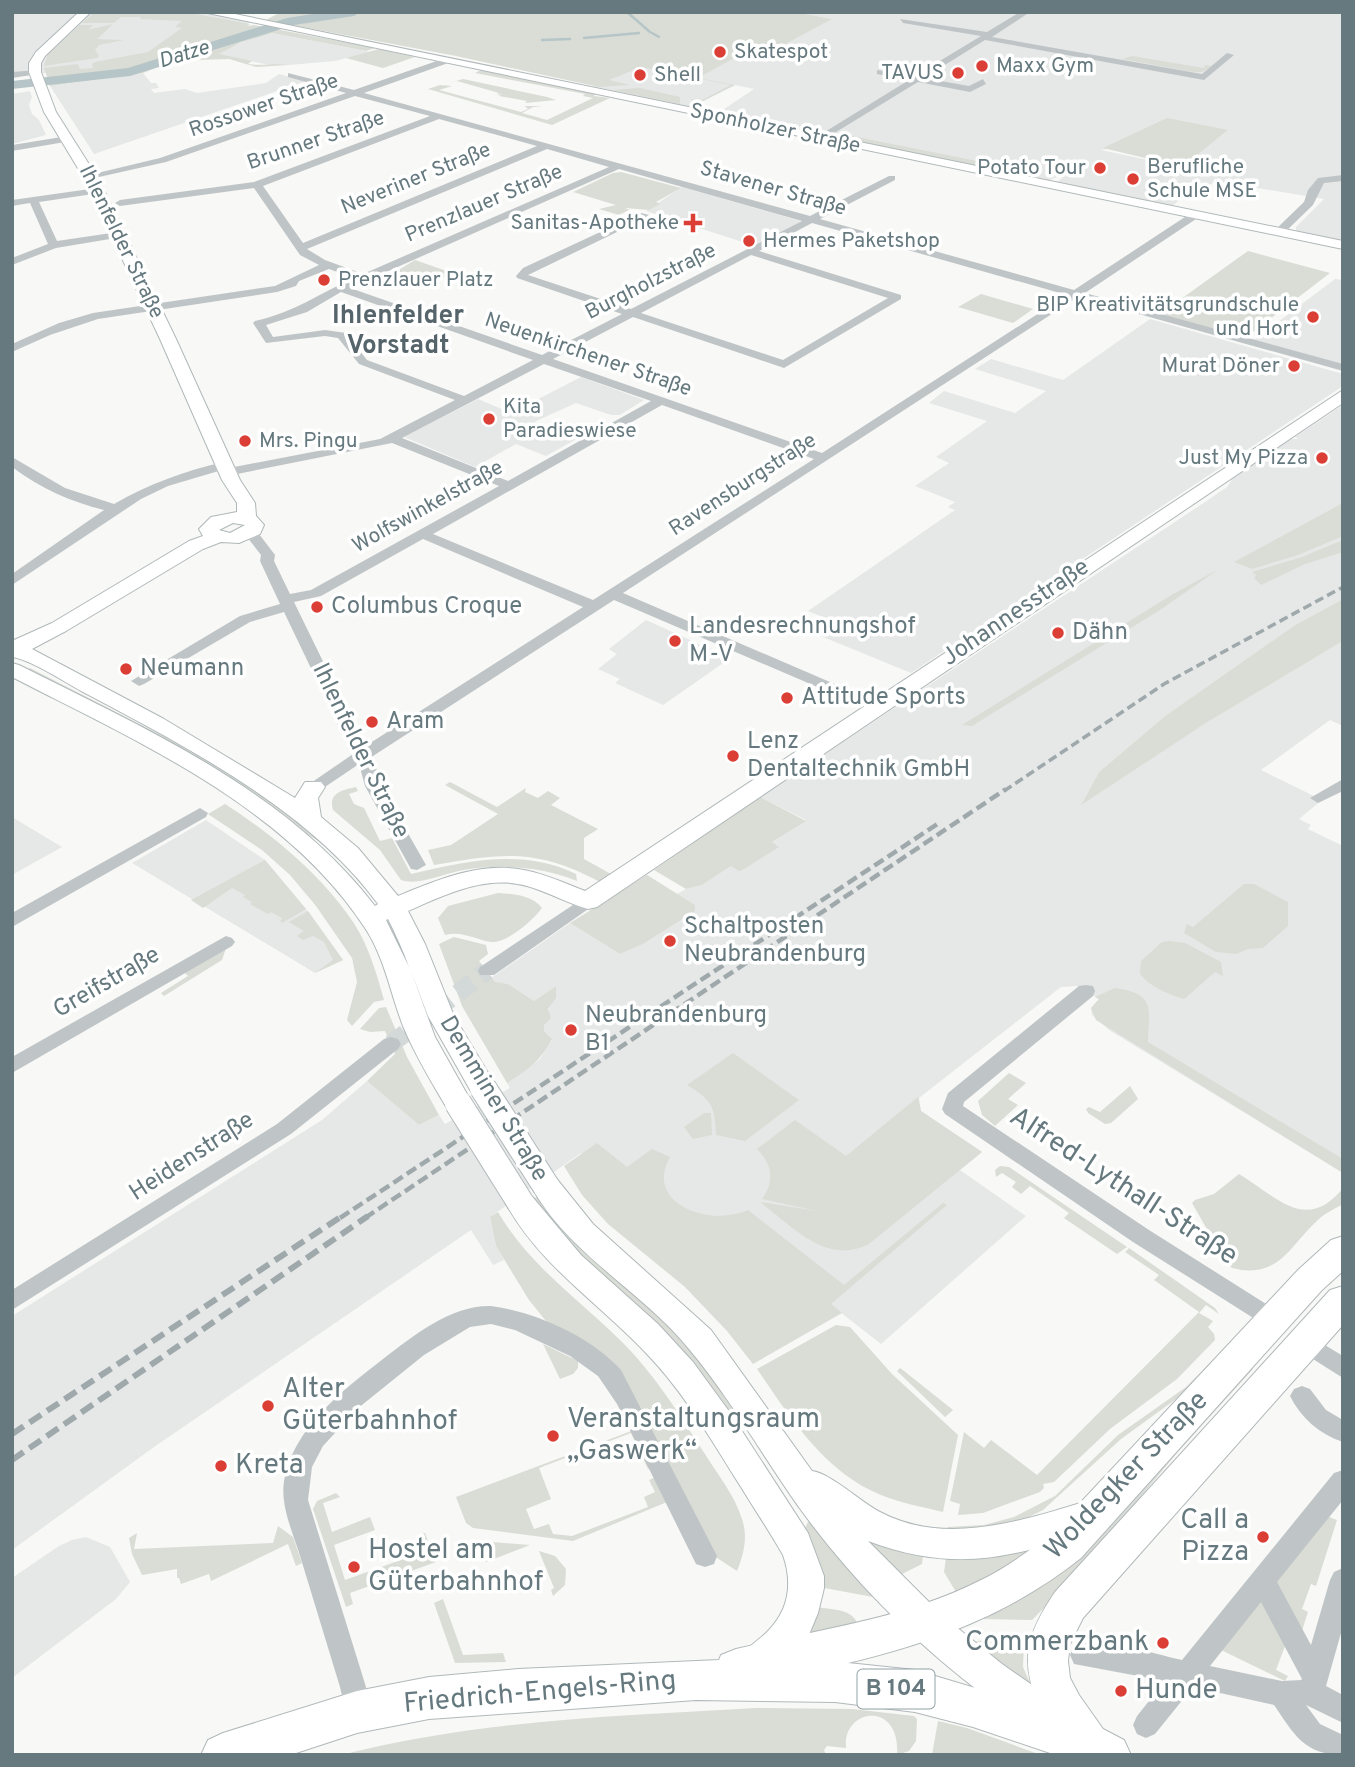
<svg xmlns="http://www.w3.org/2000/svg" width="1355" height="1767" viewBox="0 0 1355 1767" font-family="Overpass,sans-serif">
  <style>
    .built { fill: #e6e8e7; fill-rule: evenodd }
    .green { fill: #d9ddd5 }
    .lines { fill: none; stroke-linecap: round; stroke-linejoin: round }
    .stream { stroke: #b6c5c7; stroke-width: 2.5 }
    .river { fill: #b6c5c7; fill-rule: evenodd }
    .street-tunnel { stroke: #d3d8d8; stroke-width: 18; stroke-dasharray: 18 10; stroke-linecap: butt }
    .secondary-casing { stroke: #b0b8ba; stroke-width: 2 }
    .primary-casing { stroke: #b1b8ba; stroke-width: 2 }
    .street { fill: #bfc5c7; fill-rule: evenodd }
    .secondary { fill: #fff; fill-rule: evenodd }
    .primary { fill: #fff; fill-rule: evenodd }
    .rail-far2 { stroke: #9fa9ac; stroke-width: 3.5; stroke-dasharray: 9 4.5; stroke-linecap: butt }
    .rail-far1 { stroke: #9fa9ac; stroke-width: 4.5; stroke-dasharray: 11 5; stroke-linecap: butt }
    .rail { stroke: #9fa9ac; stroke-width: 6; stroke-dasharray: 14 7; stroke-linecap: butt }
    .secondary-bridge-casing { stroke: #b0b8ba; stroke-width: 28; stroke-linecap: butt }
    .secondary-bridge { stroke: #fff; stroke-width: 26 }
    .poi-dot { fill: #da3e34; stroke: #fff; stroke-width: 2.5 }
    .labels { text-anchor: middle; dominant-baseline: central; stroke-width: 7; stroke-linejoin: round; paint-order: stroke }
    .far-poi-label { font-size: 21px; fill: #65797f; stroke: #fff; text-anchor: start }
    .far-water-label { font-size: 21px; font-style: italic; fill: #607779; stroke: #fff }
    .far-street-label { font-size: 21px; fill: #65797f; stroke: #fff }
    .shield { fill: #fff; stroke: #93a1a5; stroke-width: 2 }
    .shield-label { font-size: 23px; font-weight: bold; fill: #65797f }
    .poi-label { font-size: 24px; fill: #65797f; stroke: #fff; text-anchor: start }
    .street-label { font-size: 24px; fill: #65797f; stroke: #fff }
    .far-district-label { font-size: 26px; font-weight: bold; fill: #56656b; stroke: #fff }
    .near-street-label { font-size: 28px; fill: #65797f; stroke: #fff }
    .near-poi-label { font-size: 28px; fill: #65797f; stroke: #fff; text-anchor: start }
  </style>
  <rect width="100%" height="100%" fill="#f8f8f6"/>
  <g class="built">
    <polygon points="12,12 226,12 260,19 126,66 76,70 64,68 45,73 12,77"/>
    <path d="M795,12H1343V241L1296,231V227L1324,199L1215,181L1201,192L1191,191L1172,206L1056,183L1071,171L1048,181L913,153L816,129H796L718,113L754,89L735,85L691,107L592,86L636,65L697,78L749,50L767,53L831,19ZM1227,131L1183,167L1189,169L1186,171L1169,168L1158,162L1101,150Z"/>
    <polygon points="272,33 370,52 335,61 289,65 269,65 217,54 256,36"/>
    <polygon points="143,73 151,83 156,83 159,88 151,89 154,93 185,89 197,93 266,83 279,74 306,81 94,154 50,86"/>
    <polygon points="30,91 32,97 29,105 32,114 39,120 46,135 12,144 12,94"/>
    <polygon points="682,187 800,221 800,222 755,246 646,211"/>
    <polygon points="1335,279 1343,280 1343,365 1254,340"/>
    <polygon points="1150,319 1343,374 1343,386 911,673 806,630 823,617 808,611 955,510 948,507 955,502 915,486 949,463 936,457 987,421 929,403 944,391 1015,413 1046,391 975,369 991,359 1063,380"/>
    <polygon points="581,377 644,400 620,415 611,415 576,403 534,422 582,436 546,456 516,444 475,467 404,437 478,399 511,413"/>
    <polygon points="1343,405 1343,599 1295,625 1165,716 1099,772 1082,803 1206,723 1343,641 1343,726 1330,720 1261,770 1322,800 1299,819 1311,825 1308,829 1343,846 1343,1173 1109,1030 1092,1015 1091,1008 1099,999 1077,986 1061,987 919,1098 921,1111 982,1152 960,1170 1026,1216 881,1344 831,1305 581,1153 490,1217 496,1246 504,1260 493,1265 471,1230 154,1447 12,1550 12,1316 322,1120 367,1081 419,1125 439,1115 445,1124 510,1088 507,1083 540,1059 552,1040 544,1031 544,1025 556,986 534,1001 508,984 495,983 491,978 570,923 620,954 643,944 694,911 695,905 677,894 686,889 702,885 731,866 778,846 771,843 806,820 760,797 1202,504 1227,487 1233,478 1291,439 1298,439 1295,437"/>
    <polygon points="646,620 701,645 732,657 663,705 615,683 620,679 598,669 617,654 609,649"/>
    <polygon points="12,817 62,847 12,875"/>
    <polygon points="206,820 265,860 306,909 343,960 315,973 132,863"/>
    <polygon points="86,1537 110,1547 130,1582 116,1599 12,1678 12,1578 59,1546 72,1540"/>
  </g>
  <g class="green">
    <path d="M95,12H185L250,24L247,26L254,25L375,48L366,51L272,33L242,42L219,54L252,61L248,64C264,66 274,63 289,65L256,67L229,59L196,60L165,64L143,73L50,86L44,68L78,64L80,69L93,68L92,64L95,62L148,52L182,28L175,27L182,21L140,19L141,17H121L114,23H82Z"/>
    <polygon points="281,12 795,12 832,19 772,51 767,47 757,49 739,46 749,50 698,78 735,85 691,107 692,99 702,100 731,85 641,67 609,80 630,85 599,87 456,56 266,20"/>
    <polygon points="113,24 97,39 124,40 99,45 95,50 99,56 97,58 44,66 48,54 80,25 93,25 88,30"/>
    <polygon points="379,49 415,57 383,68 346,58"/>
    <polygon points="1132,56 1204,68 1205,65 1212,66 1202,72 1193,72 1122,59"/>
    <polygon points="481,70 595,94 594,96 610,98 552,125 428,89 440,85 452,86 439,90 521,112 528,109 525,106 543,106 533,107 522,113 547,120 593,98 583,96 585,94 475,73"/>
    <polygon points="463,79 547,97 556,100 525,103 527,101 499,96 502,94 497,95 499,93 457,81 449,83"/>
    <polygon points="640,88 680,97 680,104 612,90"/>
    <polygon points="1167,118 1228,130 1183,167 1103,148"/>
    <polygon points="847,135 977,161 984,156 989,158 983,158 974,164 979,167 857,141"/>
    <polygon points="621,172 681,188 656,202 660,204 649,210 625,208 629,210 619,215 599,209 616,205 573,192 613,173"/>
    <polygon points="1248,251 1330,273 1245,338 1160,314"/>
    <polygon points="415,260 455,274 431,282 397,271"/>
    <polygon points="981,294 1033,309 1013,323 958,307"/>
    <polygon points="1343,503 1343,536 1298,555 1252,569 1234,562"/>
    <polygon points="1343,540 1343,552 1305,564 1261,585 1254,578 1256,575 1252,572 1302,557"/>
    <polygon points="1219,569 1160,610 972,726 962,725 1173,594"/>
    <polygon points="1343,599 1343,641 1206,723 1081,805 1099,772 1165,716 1295,625"/>
    <polygon points="30,668 216,763 247,782 325,842 322,843 27,670"/>
    <path d="M450,782L497,807L526,788L525,792L538,798L548,791L560,798L551,805L598,829L584,838V859L611,874L600,882C537,848 502,853 434,865L428,850L451,845L498,814L445,785Z"/>
    <path d="M356,787L358,791L349,794L354,804L364,808L380,841L392,838L411,874C466,861 523,848 576,874L577,881C540,866 502,864 463,870C442,874 419,886 401,880L380,850L333,810C328,793 342,790 356,787Z"/>
    <polygon points="760,797 806,821 772,842 779,847 744,869 739,871 731,866 702,885 686,889 654,870"/>
    <path d="M225,804C273,835 323,876 355,925C369,947 377,975 384,1000L374,1002L352,1026L347,1020L357,982L352,958L316,906L290,875L262,850L208,814Z"/>
    <polygon points="265,860 306,909 282,923 280,921 282,918 271,912 268,914 250,904 252,902 243,897 245,895 232,888 203,908 191,900"/>
    <polygon points="647,875 695,905 695,911 643,944 620,954 570,923"/>
    <polygon points="1244,884 1254,884 1288,902 1288,926 1263,948 1248,949 1236,954 1216,952 1184,933 1187,924 1193,927"/>
    <path d="M498,893C513,894 532,895 542,908C533,920 509,942 492,942C479,941 462,930 445,935L438,918L448,906Z"/>
    <polygon points="308,911 343,960 315,973 333,960 324,942 313,936 303,940 297,936 304,931 289,922"/>
    <path d="M454,937L486,945L488,954L479,961L495,982L508,984L534,1001L556,986V998L548,1009L551,1018L544,1025V1031L552,1039C542,1060 526,1071 507,1083L462,1006L439,944Z"/>
    <path d="M1170,941L1185,943L1221,962L1223,976L1215,972L1184,999C1169,995 1149,986 1140,974L1141,961L1162,942Z"/>
    <polygon points="226,948 222,960 164,996 161,993 188,976 184,972"/>
    <path d="M1115,988C1156,994 1149,1008 1148,1042L1343,1159V1173L1096,1020L1091,1008L1099,999L1095,997Z"/>
    <polygon points="386,1007 407,1057 439,1115 419,1125 367,1081 395,1054 385,1031 370,1032 360,1029 379,1008"/>
    <path d="M733,1053L799,1100L745,1141L716,1135C715,1106 712,1100 687,1085Z"/>
    <polygon points="1009,1073 1026,1083 1008,1099 1018,1105 995,1126 982,1115 978,1101"/>
    <polygon points="1130,1086 1138,1099 1111,1123 1105,1124 1088,1113 1086,1109 1089,1107 1100,1112"/>
    <path d="M918,1097L921,1111L982,1152L869,1244C826,1266 792,1226 760,1202L817,1211L762,1199C775,1182 772,1163 757,1149L795,1120L846,1156Z"/>
    <polygon points="704,1113 711,1113 712,1135 693,1139 684,1127"/>
    <path d="M597,1143L627,1167L652,1149L670,1157C643,1205 712,1227 748,1210L844,1285L943,1203L947,1205L831,1304L842,1313L753,1364L727,1331L685,1287L608,1224L582,1195L564,1166Z"/>
    <polygon points="1000,1166 1009,1167 1127,1247 1117,1254 1064,1218 1069,1213 1030,1186 1021,1194 1012,1187 1016,1182 1002,1173 996,1177 995,1170"/>
    <path d="M1239,1174C1278,1198 1307,1233 1343,1188V1204C1335,1209 1325,1213 1319,1219C1289,1246 1279,1280 1232,1268L1226,1261L1236,1259L1232,1253L1222,1255L1220,1251L1229,1249L1226,1243L1216,1245L1192,1203L1195,1200L1214,1194Z"/>
    <polygon points="540,1195 689,1346 734,1408 724,1412 531,1200"/>
    <path d="M498,1212C528,1264 577,1298 619,1339C654,1373 679,1414 705,1454C718,1475 735,1496 742,1519C748,1537 744,1554 737,1571L711,1554L619,1376L550,1326L529,1300L496,1246L490,1217Z"/>
    <polygon points="1129,1248 1215,1308 1219,1314 1206,1305 1199,1313 1213,1321 1208,1327 1214,1334 1215,1340 1177,1379 1110,1429 1054,1482 1043,1484 1044,1488 1040,1492 983,1513 958,1515 960,1504 950,1501 964,1432 984,1448 991,1440 1037,1475 1199,1312 1154,1280 1159,1275 1125,1252"/>
    <path d="M836,1325L850,1327L892,1374L958,1435L943,1512C923,1507 900,1503 881,1495C825,1473 789,1416 757,1369Z"/>
    <polygon points="543,1344 578,1361 578,1368 573,1374 560,1379"/>
    <polygon points="1223,1350 1194,1386 1121,1439 1043,1510 1023,1520 982,1531 946,1529 948,1527 984,1525 1014,1517 1055,1496 1118,1435 1186,1387"/>
    <polygon points="1248,1365 1253,1369 1177,1453 1068,1584 1032,1620 980,1619 979,1617"/>
    <polygon points="900,1368 904,1371 953,1410 945,1417 897,1371"/>
    <polygon points="634,1430 651,1467 648,1469 631,1433 539,1468 551,1499 526,1509 534,1529 549,1524 553,1534 572,1536 648,1507 644,1497 655,1492 649,1480 656,1477 667,1502 573,1541 473,1528 466,1523 456,1497"/>
    <polygon points="336,1493 340,1497 323,1503 332,1532 370,1517 375,1530 334,1545 345,1580 423,1552 418,1535 425,1533 436,1562 350,1593 353,1604 346,1607 313,1509 317,1501"/>
    <polygon points="1329,1517 1337,1520 1316,1586 1311,1584 1302,1609 1308,1612 1299,1640 1271,1588"/>
    <polygon points="808,1522 815,1522 878,1593 873,1597 819,1587 803,1532"/>
    <polygon points="278,1526 293,1537 302,1563 296,1566 288,1544 211,1581 209,1574 181,1584 179,1578 177,1578 177,1569 142,1575 132,1554 129,1538 137,1533 134,1549 273,1543"/>
    <polygon points="864,1536 923,1555 922,1564 896,1577 862,1540"/>
    <polygon points="478,1541 530,1545 486,1562"/>
    <polygon points="1042,1544 959,1597 944,1572 946,1558 988,1558"/>
    <polygon points="539,1551 555,1556 566,1569 565,1585 553,1596 551,1590 554,1588"/>
    <polygon points="1266,1593 1285,1646 1276,1670 1288,1676 1285,1681 1221,1650"/>
    <polygon points="443,1599 463,1655 503,1653 506,1662 455,1663 434,1603"/>
    <path d="M816,1607C834,1610 853,1608 859,1627L807,1634Z"/>
    <polygon points="987,1639 1024,1641 1023,1667 1030,1683 1029,1688 971,1643"/>
    <path d="M756,1708L852,1709L914,1716L917,1719L916,1741L909,1751L897,1755C901,1700 842,1708 846,1748L827,1746L824,1750L826,1755H341C477,1720 617,1716 756,1708Z"/>
    <polygon points="938,1721 967,1728 1041,1755 932,1755"/>
  </g>
  <g class="lines">
    <g class="stream">
      <polyline points="627,12 650,32"/>
      <polyline points="323,16 327,12"/>
      <polyline points="652,33 659,37"/>
      <polyline points="584,38 639,33"/>
      <polyline points="542,40 570,39"/>
    </g>
    <polygon class="river" points="326,12 360,12 354,16 294,25 130,76 12,89 12,81 128,68 287,18"/>
    <polyline class="street-tunnel" points="391,1044 487,971"/>
    <defs>
      <g id="secondary">
        <path d="M79,12H91L45,56L41,63V72L56,112L99,180L176,339L240,480L255,503L256,516L264,525L260,534L239,543L221,542L203,549L66,631L32,649L164,719L295,798L305,782H321L325,787L318,798L321,817L358,848L398,896C437,880 481,861 524,870C545,874 565,883 585,891L1343,390V403L597,907L588,909C567,903 548,892 527,886C487,874 444,895 408,911L425,944L454,1016L497,1088L493,1095L483,1098L473,1095L428,1016L411,971L435,1037L472,1103L468,1110L458,1113L448,1110C432,1083 415,1055 403,1026C391,995 385,960 367,931C288,807 138,742 12,677V663L19,665C146,729 286,790 375,906L378,904C310,810 185,746 83,692C64,682 32,660 12,657V641L52,623L189,541L203,536L199,529L211,517L237,512V503L222,480L160,339L85,180L44,112L29,72V63L36,52ZM233,523L245,525L230,533L219,530ZM388,919C396,935 403,950 409,967L386,920Z"/>
        <polygon points="203,12 225,12 1343,241 1343,249"/>
        <path d="M546,1175L556,1178L593,1224L711,1330L812,1471C830,1473 861,1502 880,1512C945,1547 1025,1520 1090,1500L1102,1504L1107,1515L1102,1526C1017,1558 956,1574 868,1541L944,1617L1002,1664L1062,1706L1068,1719L1062,1732L1049,1737C1017,1724 989,1699 962,1678C901,1629 847,1573 801,1510C763,1457 731,1399 689,1349C641,1290 568,1254 531,1186L536,1178Z"/>
        <path d="M520,1191L530,1194L581,1255L658,1324L693,1362L731,1414L808,1533L824,1576V1588L818,1613L808,1637L792,1657L772,1672L759,1678L746,1672L741,1660C747,1646 756,1643 767,1632C789,1610 793,1584 783,1555C770,1532 755,1510 741,1487C712,1441 684,1392 646,1353C599,1303 539,1265 505,1202L510,1194Z"/>
      </g>
      <path id="primary" d="M1343,1236V1271L1322,1290L1081,1558C1010,1614 936,1642 848,1663L915,1670L1039,1707C1019,1659 1027,1634 1055,1592L1330,1290L1343,1286V1325L1083,1618L1070,1644L1068,1661L1070,1678L1079,1695L1103,1729L1124,1740L1131,1755H1056L973,1727L915,1712L835,1702L696,1700L429,1719L357,1733L290,1755H201L208,1740L223,1733L357,1691L429,1677L518,1669L719,1660L721,1655L736,1649C816,1630 903,1619 977,1582C1005,1569 1029,1551 1053,1532L1298,1270L1331,1240Z"/>
    </defs>
    <use href="#secondary" class="secondary-casing"/>
    <use href="#primary" class="primary-casing"/>
    <g class="street">
      <polygon points="1020,12 1030,12 992,37 1202,74 1227,53 1234,55 1204,80 985,40 924,78 969,86 983,79 986,84 970,92 918,82 823,140 815,138 909,80 877,74 877,70 915,76 981,36 903,23 900,19 987,32"/>
      <path d="M448,57L451,62L364,93L810,216L889,176H895V180L820,219L1074,290L1191,213H1199V217L1085,293L1343,364V371L1078,297L623,593L881,704L884,707L881,710H871L614,600L373,756L381,786L426,865L417,870L411,869L365,786L359,764L319,791L313,792L305,787L356,752L341,731L284,612L250,622L144,684L139,686L131,681L240,616L280,604L260,561L261,555L244,533L246,530H256L275,555L274,561L290,594L311,590L499,486L392,443L227,476L222,475V470L168,486L141,499L12,585V574L104,510C71,502 40,488 12,467V457L65,488L114,504C149,484 184,471 224,462L229,463V468L380,439L455,400L359,364L338,338L325,336L266,343L253,323L255,321C295,312 318,294 354,278L329,269L299,281L296,286L277,292L98,319L50,335L12,352V344L59,323L93,313L275,286L319,265L300,255L254,188L120,206L115,203L120,200L254,182L430,116L355,96L166,162L90,179L85,176L160,158L346,93L288,77V73L354,90ZM439,119L537,146L303,243L263,186ZM547,149L609,167L363,274L325,260L307,249ZM619,169L802,221L631,309L528,275L646,218L675,227L679,226V222L641,213L523,268L516,276L517,278L622,314L542,355L350,288ZM812,223L1067,295L822,453L553,359L633,317L784,368L901,299V295L759,251ZM751,255L888,298L783,360L641,313ZM341,292L533,360L464,396L367,360L346,333L325,330L273,337L266,325L307,312ZM544,364L651,401L508,481L402,438ZM662,405L814,459L593,600L433,534ZM423,539L583,607L367,745L357,731L294,602L321,596Z"/>
      <polygon points="38,70 38,74 12,78 12,72"/>
      <polygon points="68,136 71,137 71,141 12,151 12,145"/>
      <polygon points="1343,175 1343,181 1324,183 1313,205 1283,234 1275,234 1275,230 1304,202 1308,190 1318,178"/>
      <polygon points="97,188 102,191 100,193 39,202 57,241 118,232 123,235 122,237 56,248 12,265 12,258 48,244 30,203 12,206 12,200"/>
      <polygon points="1343,779 1343,791 1318,803 1310,798"/>
      <polygon points="200,808 208,813 206,817 12,927 12,913"/>
      <polygon points="588,895 594,897 597,901 594,905 494,975 480,975 478,971 480,967"/>
      <polygon points="226,936 232,938 235,942 232,946 12,1073 12,1057"/>
      <polygon points="1086,985 1093,986 1095,991 1093,996 964,1102 963,1106 1149,1230 1282,1314 1285,1320 1282,1326 1274,1329 1266,1326 1133,1242 945,1114 942,1109 948,1093 1079,986"/>
      <polygon points="391,1037 398,1039 401,1044 398,1049 291,1134 12,1310 12,1290 277,1124 384,1039"/>
      <path d="M491,1306C536,1312 591,1337 621,1370L717,1556L714,1564L705,1567L696,1564L617,1404L598,1376L570,1356L515,1330L491,1324L470,1327L424,1355L357,1409L323,1446L312,1467L308,1500L366,1687L370,1712L366,1721L357,1725L348,1721L340,1687C327,1644 314,1602 301,1559C294,1535 280,1507 284,1481C293,1428 343,1390 383,1359C413,1336 451,1305 491,1306Z"/>
      <polygon points="1305,1333 1343,1356 1343,1378 1297,1349 1294,1342 1297,1335"/>
      <path d="M1302,1386L1310,1389L1326,1410L1343,1420V1442C1319,1434 1301,1418 1290,1396L1294,1389Z"/>
      <path d="M1343,1470V1500L1277,1582L1311,1645L1330,1580L1334,1572L1343,1568V1626L1326,1686L1343,1695V1723L1306,1705L1320,1724L1343,1735V1755C1304,1755 1294,1734 1274,1705L1193,1687L1155,1734L1146,1738L1137,1734L1133,1725L1137,1716L1165,1681L1074,1664L1070,1655L1074,1646C1101,1636 1154,1654 1182,1660L1334,1473ZM1261,1602L1302,1679L1301,1680L1282,1681L1210,1666Z"/>
    </g>
    <use href="#secondary" class="secondary"/>
    <use href="#primary" class="primary"/>
    <polyline class="rail-far2" points="1004,791 1164,684 1343,587"/>
    <g class="rail-far1">
      <polyline points="340,1218 939,823"/>
      <polyline points="365,1218 1006,789"/>
    </g>
    <g class="rail">
      <polyline points="12,1434 342,1216"/>
      <polyline points="12,1460 368,1216"/>
    </g>
    <defs>
      <g id="secondary-bridge">
        <polyline points="483,1088 546,1186"/>
        <polyline points="458,1103 520,1202"/>
      </g>
    </defs>
    <use href="#secondary-bridge" class="secondary-bridge-casing"/>
    <use href="#secondary-bridge" class="secondary-bridge"/>
  </g>
  <g class="poi-dot">
    <circle cx="720" cy="52" r="7"/>
    <circle cx="982" cy="66" r="7"/>
    <circle cx="958" cy="73" r="7"/>
    <circle cx="640" cy="75" r="7"/>
    <circle cx="1100" cy="168" r="7"/>
    <circle cx="1133" cy="179" r="7"/>
    <path d="M689.5 212.5h7v7h7v7h-7v7h-7v-7h-7v-7h7z"/>
    <circle cx="749" cy="241" r="7"/>
    <circle cx="324" cy="280" r="7"/>
    <circle cx="1313" cy="317" r="7"/>
    <circle cx="1294" cy="366" r="7"/>
    <circle cx="489" cy="419" r="7"/>
    <circle cx="245" cy="441" r="7"/>
    <circle cx="1322" cy="458" r="7"/>
    <circle cx="317" cy="607" r="7"/>
    <circle cx="1058" cy="633" r="7"/>
    <circle cx="675" cy="641" r="7"/>
    <circle cx="126" cy="669" r="7"/>
    <circle cx="787" cy="698" r="7"/>
    <circle cx="372" cy="722" r="7"/>
    <circle cx="733" cy="756" r="7"/>
    <circle cx="670" cy="941" r="7"/>
    <circle cx="571" cy="1030" r="7"/>
    <circle cx="268" cy="1406" r="7"/>
    <circle cx="553" cy="1436" r="7"/>
    <circle cx="221" cy="1466" r="7"/>
    <circle cx="1263" cy="1537" r="7"/>
    <circle cx="354" cy="1567" r="7"/>
    <circle cx="1163" cy="1643" r="7"/>
    <circle cx="1121" cy="1691" r="7"/>
  </g>
  <g class="labels">
    <g class="far-poi-label">
      <text x="734" y="52">Skatespot</text>
      <text x="996" y="66">Maxx Gym</text>
      <text x="944" y="73" text-anchor="end">TAVUS</text>
      <text x="654" y="75">Shell</text>
      <text x="1147" y="167">Berufliche<tspan x="1147" dy="24">Schule MSE</tspan></text>
      <text x="1086" y="168" text-anchor="end">Potato Tour</text>
      <text x="679" y="223" text-anchor="end">Sanitas-Apotheke</text>
      <text x="763" y="241">Hermes Paketshop</text>
      <text x="338" y="280">Prenzlauer Platz</text>
      <text x="1299" y="305" text-anchor="end">BIP Kreativitätsgrundschule<tspan x="1299" dy="24">und Hort</tspan></text>
      <text x="1280" y="366" text-anchor="end">Murat Döner</text>
      <text x="503" y="407">Kita<tspan x="503" dy="24">Paradieswiese</tspan></text>
      <text x="259" y="441">Mrs. Pingu</text>
      <text x="1308" y="458" text-anchor="end">Just My Pizza</text>
    </g>
    <g class="far-water-label">
      <text transform="translate(184 55) rotate(-17)">Datze</text>
    </g>
    <g class="far-street-label">
      <text transform="translate(264 106) rotate(-19)">Rossower Straße</text>
      <text transform="translate(775 129) rotate(12)">Sponholzer Straße</text>
      <text transform="translate(316 141) rotate(-19)">Brunner Straße</text>
      <text transform="translate(416 179) rotate(-22)">Neveriner Straße</text>
      <text transform="translate(773 189) rotate(16)">Stavener Straße</text>
      <text transform="translate(484 204) rotate(-23)">Prenzlauer Straße</text>
      <text transform="translate(121 242) rotate(64)">Ihlenfelder Straße</text>
      <text transform="translate(651 282) rotate(-27)">Burgholzstraße</text>
      <text transform="translate(588 355) rotate(19)">Neuenkirchener Straße</text>
      <text transform="translate(743 485) rotate(-33)">Ravensburgstraße</text>
      <text transform="translate(428 507) rotate(-29)">Wolfswinkelstraße</text>
    </g>
    <rect class="shield" x="857.5" y="1669.5" width="77" height="39" rx="5"/>
    <g class="shield-label">
      <text x="896" y="1689">B 104</text>
    </g>
    <g class="poi-label">
      <text x="331" y="607">Columbus Croque</text>
      <text x="689" y="627">Landesrechnungshof<tspan x="689" dy="28">M-V</tspan></text>
      <text x="1072" y="633">Dähn</text>
      <text x="140" y="669">Neumann</text>
      <text x="801" y="698">Attitude Sports</text>
      <text x="386" y="722">Aram</text>
      <text x="747" y="742">Lenz<tspan x="747" dy="28">Dentaltechnik GmbH</tspan></text>
      <text x="684" y="927">Schaltposten<tspan x="684" dy="28">Neubrandenburg</tspan></text>
      <text x="585" y="1016">Neubrandenburg<tspan x="585" dy="28">B1</tspan></text>
    </g>
    <g class="street-label">
      <text transform="translate(1016 613) rotate(-34)">Johannesstraße</text>
      <text transform="translate(360 751) rotate(64)">Ihlenfelder Straße</text>
      <text transform="translate(107 983) rotate(-30)">Greifstraße</text>
      <text transform="translate(493 1099) rotate(59)">Demminer Straße</text>
      <text transform="translate(192 1157) rotate(-33)">Heidenstraße</text>
    </g>
    <g class="far-district-label">
      <text x="398" y="316">Ihlenfelder<tspan x="398" dy="30">Vorstadt</tspan></text>
    </g>
    <g class="near-street-label">
      <text transform="translate(1123 1187) rotate(33)">Alfred-Lythall-Straße</text>
      <text transform="translate(1127 1476) rotate(-46)">Woldegker Straße</text>
      <text transform="translate(540 1693) rotate(-5)">Friedrich-Engels-Ring</text>
    </g>
    <g class="near-poi-label">
      <text x="282" y="1390">Alter<tspan x="282" dy="32">Güterbahnhof</tspan></text>
      <text x="567" y="1420">Veranstaltungsraum<tspan x="567" dy="32">„Gaswerk“</tspan></text>
      <text x="235" y="1466">Kreta</text>
      <text x="1249" y="1521" text-anchor="end">Call a<tspan x="1249" dy="32">Pizza</tspan></text>
      <text x="368" y="1551">Hostel am<tspan x="368" dy="32">Güterbahnhof</tspan></text>
      <text x="1149" y="1643" text-anchor="end">Commerzbank</text>
      <text x="1135" y="1691">Hunde</text>
    </g>
  </g>
  <rect width="1355" height="1767" fill="none" stroke="#65797f" stroke-width="28"/>
</svg>
